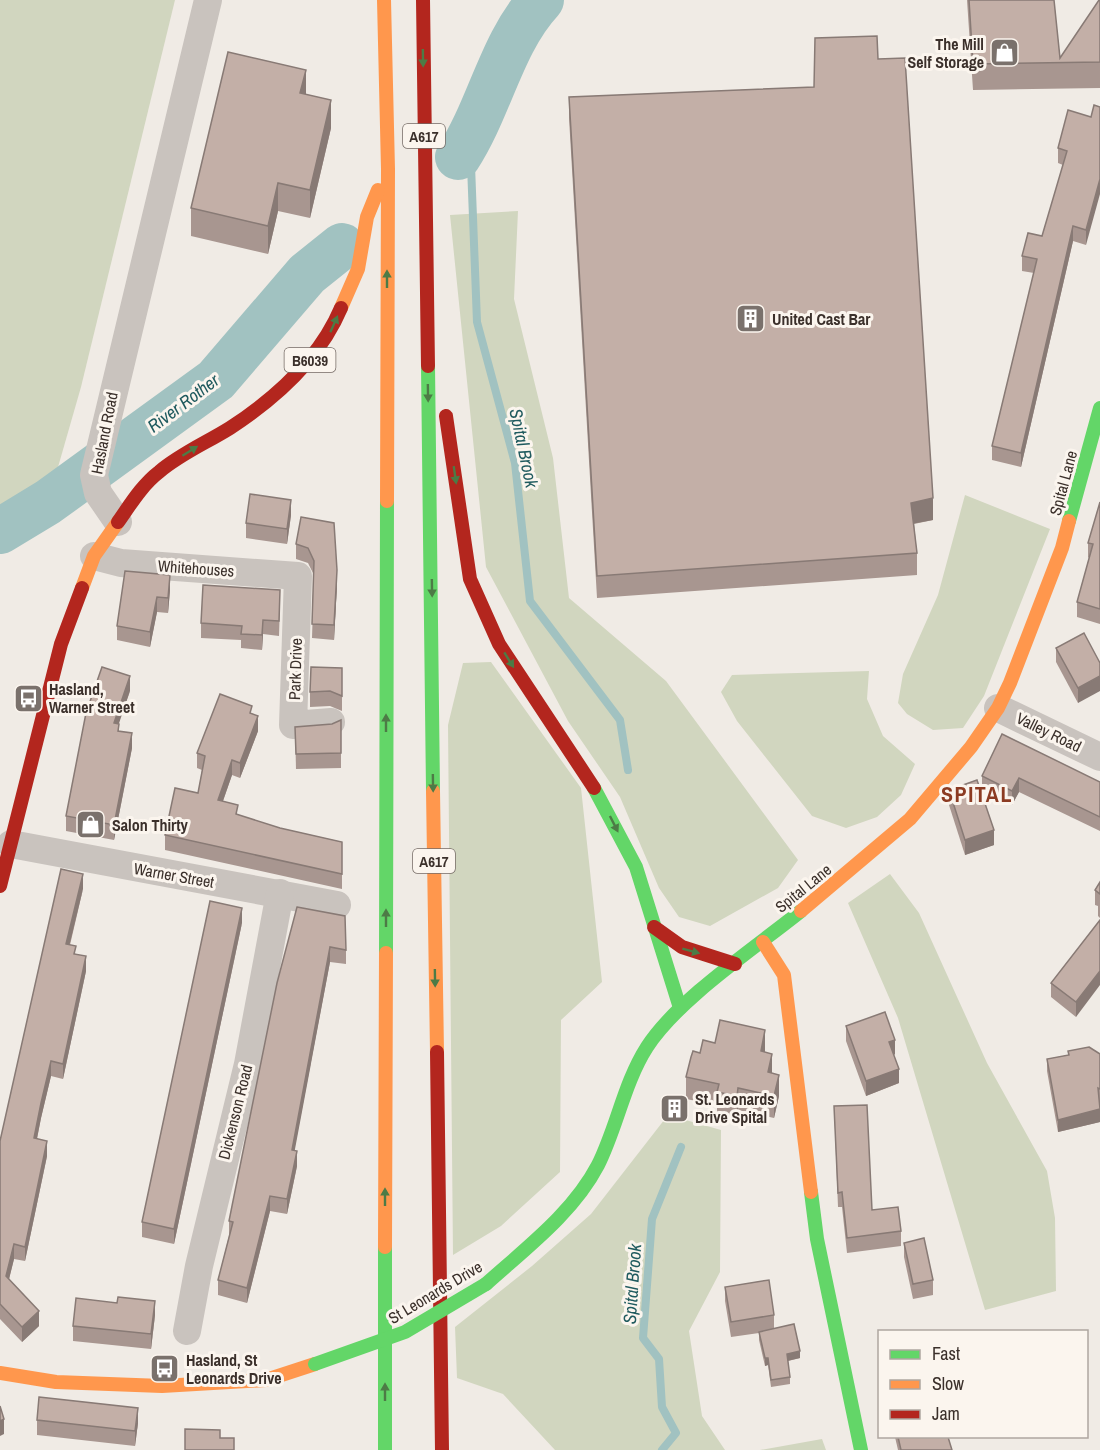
<svg xmlns="http://www.w3.org/2000/svg" width="1100" height="1450" viewBox="0 0 1100 1450" font-family="'Archivo Narrow',sans-serif">
  <style>
    .green { fill: #d1d6bf }
    .lines { fill: none; stroke-linecap: round; stroke-linejoin: round }
    .stream { stroke: #a1c2c1; stroke-width: 8 }
    .river { stroke: #a1c2c1; stroke-width: 46 }
    .street { stroke: #c9c3be; stroke-width: 28 }
    .fast { stroke: #63d668; stroke-width: 14 }
    .slow { stroke: #ff974d; stroke-width: 14 }
    .jam { stroke: #b3261e; stroke-width: 14 }
    .fast-bridge { stroke: #63d668; stroke-width: 14 }
    .wall { fill: #a89690 }
    .shaded-wall { fill: #887a75 }
    .building { fill: #c3afa7; stroke: #887a75; stroke-width: 1.5 }
    .oneway { fill: #4d7b46 }
    .labels { text-anchor: middle; dominant-baseline: central; stroke-width: 6; stroke-linejoin: round; paint-order: stroke }
    .shield { fill: #fbf5ee; stroke: #756b66; stroke-width: 1.5 }
    .shield-label { font-size: 15px; font-weight: bold; fill: #3b302b }
    .poi-label { font-size: 16px; font-weight: bold; fill: #3b302b; stroke: #fbf5ee; text-anchor: start }
    .street-label { font-size: 16px; fill: #3b302b; stroke: #fbf5ee }
    .water-label { font-size: 18px; font-style: italic; fill: #1f5a5e; stroke: #fbf5ee }
    .district-label { font-size: 22px; font-weight: bold; letter-spacing: 1.5px; fill: #8c3b22; stroke: #fbf5ee }
  </style>
  <rect width="100%" height="100%" fill="#f0ebe5"/>
  <g class="green">
    <polygon points="0,0 175,0 81,387 48,502 0,531"/>
    <polygon points="518,211 514,299 553,458 569,598 666,681 798,860 778,888 710,926 679,917 659,888 620,797 568,721 486,567 450,215"/>
    <polygon points="965,495 1050,529 984,696 963,728 933,730 907,714 898,703 903,674 938,595"/>
    <polygon points="491,662 581,788 602,982 561,1020 560,1172 501,1226 453,1255 448,725 463,663"/>
    <polygon points="869,671 867,699 883,736 915,764 901,795 877,817 846,828 812,816 737,721 721,692 732,675"/>
    <polygon points="890,874 919,913 987,1063 1047,1171 1055,1218 1056,1291 985,1310 898,1018 848,903"/>
    <polygon points="668,1115 721,1130 720,1272 689,1331 702,1416 725,1450 555,1450 503,1394 457,1378 455,1327 532,1266 591,1214"/>
    <polygon points="822,1439 826,1450 760,1450"/>
  </g>
  <g class="lines">
    <g class="stream">
      <polyline points="470,139 477,322 515,463 530,601 620,720 628,770"/>
      <polyline points="662,1450 676,1433 662,1407 659,1359 643,1338 652,1219 681,1147"/>
    </g>
    <g class="river">
      <path d="M458,157C490,108 501,43 541,0"/>
      <polyline points="0,531 48,502 216,380 307,274 342,246"/>
    </g>
    <g class="street">
      <polyline points="118,522 98,493 94,475 208,0"/>
      <polyline points="94,556 121,563 298,576 293,725 331,722"/>
      <polyline points="998,708 1100,757"/>
      <polyline points="11,844 337,905"/>
      <polyline points="187,1331 199,1266 248,1064 280,893"/>
    </g>
    <g class="fast">
      <polyline points="428,366 433,791"/>
      <polyline points="1069,521 1100,408"/>
      <polyline points="594,788 636,867 680,1008"/>
      <polyline points="386,953 387,501"/>
      <polyline points="811,1192 817,1239 861,1450"/>
      <path d="M486,1284C526,1248 573,1213 598,1165C617,1127 624,1083 647,1047C678,999 755,948 801,911"/>
      <polyline points="385,1450 385,1247"/>
    </g>
    <g class="slow">
      <polyline points="384,0 388,169 387,501"/>
      <polyline points="341,308 358,269 367,217 378,190"/>
      <polyline points="82,588 94,556 118,522"/>
      <polyline points="433,791 437,1052"/>
      <polyline points="801,911 910,819 971,747 998,708 1010,683 1062,548 1069,521"/>
      <polyline points="763,942 784,975 811,1192"/>
      <polyline points="385,1247 386,953"/>
      <polyline points="0,1373 56,1382 162,1386 266,1380 315,1364"/>
    </g>
    <g class="jam">
      <polyline points="423,0 428,366"/>
      <polyline points="446,416 470,579 499,644 594,788"/>
      <path d="M118,522C130,505 142,485 159,472C180,454 206,443 230,428C276,398 319,360 341,308"/>
      <polyline points="0,886 61,644 82,588"/>
      <polyline points="654,927 682,947 735,964"/>
      <polyline points="437,1052 442,1450"/>
    </g>
    <polyline class="fast-bridge" points="315,1364 405,1332 486,1284"/>
  </g>
  <g class="wall">
    <polygon points="967,0 1054,0 1060,58 1100,0 1100,88 973,90"/>
    <polygon points="878,59 933,520 914,524 917,553 917,575 597,598 569,118 569,97 814,87"/>
    <polygon points="306,94 331,128 310,218 278,211 268,254 191,236 191,208"/>
    <polygon points="1091,117 1086,245 1073,241 1021,467 992,460 992,446 1034,273 1022,271 1022,256 1042,236 1063,165 1058,163 1058,148"/>
    <polygon points="1100,502 1100,624 1077,617 1077,602 1089,558 1088,557 1088,543"/>
    <polygon points="291,515 287,544 246,538 246,523"/>
    <polygon points="301,517 337,585 334,640 312,638 314,575 308,563 296,559 296,544"/>
    <polygon points="125,571 170,590 168,613 157,612 150,647 117,640 117,626"/>
    <polygon points="280,605 279,636 263,634 262,650 241,648 241,640 201,638 201,623"/>
    <polygon points="1056,648 1100,663 1078,703 1056,662"/>
    <polygon points="342,668 342,711 330,706 310,707 310,692"/>
    <polygon points="130,691 118,724 119,731 132,748 114,840 66,831 66,816"/>
    <polygon points="252,714 258,731 240,778 232,775 223,801 238,815 280,828 342,842 342,889 165,850 165,835 198,793 202,770 197,768 197,753"/>
    <polygon points="295,727 341,753 341,768 296,769"/>
    <polygon points="982,776 1100,782 1100,831 1019,792 1012,805 982,790"/>
    <polygon points="949,790 994,845 965,855 949,805"/>
    <polygon points="1100,882 1100,918 1098,916 1098,906 1095,905 1095,890"/>
    <polygon points="83,889 70,945 86,971 63,1079 51,1076 41,1118 37,1139 47,1156 25,1261 14,1259 9,1279 39,1326 22,1342 0,1319 0,1141"/>
    <polygon points="297,907 346,950 346,964 330,962 294,1151 297,1166 287,1214 270,1211 247,1303 218,1295 218,1280 229,1236 229,1221"/>
    <polygon points="1100,920 1076,1017 1051,997 1051,983"/>
    <polygon points="242,923 174,1244 142,1237 142,1222"/>
    <polygon points="846,1026 895,1054 894,1055 899,1083 866,1096 846,1041"/>
    <polygon points="1068,1051 1100,1054 1100,1122 1058,1132 1047,1071 1047,1059 1068,1055"/>
    <polygon points="765,1052 779,1096 774,1118 738,1110 737,1118 717,1114 717,1105 686,1099 686,1077 700,1053"/>
    <polygon points="834,1106 872,1210 901,1231 901,1246 847,1253 842,1207 838,1207"/>
    <polygon points="904,1243 933,1280 933,1295 913,1299 904,1257"/>
    <polygon points="725,1287 774,1315 774,1329 800,1358 788,1361 790,1377 790,1384 771,1387 768,1365 765,1366 759,1340 759,1333 731,1337 725,1301"/>
    <polygon points="155,1315 151,1349 73,1341 73,1326"/>
    <polygon points="37,1420 138,1423 135,1446 37,1435"/>
    <polygon points="895,1437 948,1437 952,1450 898,1450"/>
  </g>
  <g class="shaded-wall">
    <polygon points="306,70 306,98 300,93"/>
    <polygon points="331,100 331,128 310,218 310,190"/>
    <polygon points="1100,179 1100,194 1086,245 1086,230"/>
    <polygon points="278,183 278,211 268,254 268,226"/>
    <polygon points="1073,226 1073,241 1021,467 1021,453"/>
    <polygon points="933,498 933,520 911,524 911,503"/>
    <polygon points="291,500 291,515 287,544 287,529"/>
    <polygon points="337,570 337,585 334,640 334,625"/>
    <polygon points="170,575 170,590 168,613 168,598"/>
    <polygon points="157,597 157,612 150,647 150,632"/>
    <polygon points="263,620 263,634 262,650 262,635"/>
    <polygon points="130,676 130,691 114,738 114,723"/>
    <polygon points="1100,676 1100,691 1078,703 1078,688"/>
    <polygon points="258,716 258,731 240,778 240,763"/>
    <polygon points="132,733 132,748 114,840 114,825"/>
    <polygon points="232,760 232,775 218,815 218,800"/>
    <polygon points="1019,778 1019,792 1012,805 1012,791"/>
    <polygon points="994,830 994,845 965,855 965,840"/>
    <polygon points="83,874 83,889 66,959 66,944"/>
    <polygon points="242,908 242,923 174,1244 174,1229"/>
    <polygon points="330,947 330,962 292,1165 292,1150"/>
    <polygon points="86,956 86,971 63,1079 63,1064"/>
    <polygon points="1100,971 1100,985 1076,1017 1076,1002"/>
    <polygon points="765,1030 765,1052 761,1073 761,1051"/>
    <polygon points="895,1040 895,1054 889,1057 889,1042"/>
    <polygon points="772,1054 772,1076 768,1072"/>
    <polygon points="51,1061 51,1076 41,1118 34,1153 34,1138 41,1103"/>
    <polygon points="899,1069 899,1083 866,1096 866,1081"/>
    <polygon points="779,1075 779,1096 774,1118 774,1096"/>
    <polygon points="738,1088 738,1110 737,1118 737,1096"/>
    <polygon points="1100,1109 1100,1122 1058,1132 1058,1120"/>
    <polygon points="47,1141 47,1156 25,1261 25,1247"/>
    <polygon points="297,1151 297,1166 287,1214 287,1199"/>
    <polygon points="270,1196 270,1211 247,1303 247,1288"/>
    <polygon points="14,1244 14,1259 6,1291 6,1276"/>
    <polygon points="155,1301 155,1315 151,1349 151,1334"/>
    <polygon points="39,1311 39,1326 22,1342 22,1327"/>
    <polygon points="800,1351 800,1358 787,1361 787,1354"/>
    <polygon points="765,1358 768,1358 768,1365 765,1366"/>
    <polygon points="138,1408 138,1423 135,1446 135,1431"/>
    <polygon points="4,1419 4,1434 0,1436 0,1421"/>
  </g>
  <g class="building">
    <polygon points="969,0 1054,0 1060,58 1099,0 1100,0 1100,62 973,64"/>
    <polygon points="877,36 878,59 905,58 933,498 911,503 917,553 597,576 569,97 814,87 815,38"/>
    <polygon points="228,52 306,70 300,93 331,100 310,190 278,183 268,226 191,208"/>
    <polygon points="1094,105 1100,107 1100,179 1086,230 1073,226 1021,453 992,446 1037,259 1022,256 1028,233 1042,236 1067,151 1058,148 1068,110 1091,117"/>
    <polygon points="250,494 291,500 287,529 246,523"/>
    <polygon points="1100,502 1100,609 1077,602 1093,544 1088,543"/>
    <polygon points="301,517 334,523 337,570 334,625 312,624 314,561 308,548 296,544"/>
    <polygon points="125,571 170,575 168,598 157,597 150,632 117,626"/>
    <polygon points="203,585 280,590 279,621 263,620 262,635 241,634 242,626 201,623"/>
    <polygon points="1084,633 1100,663 1100,676 1078,688 1056,648"/>
    <polygon points="102,667 130,676 114,723 119,724 118,731 132,733 114,825 66,816 86,713"/>
    <polygon points="311,667 342,668 342,696 330,691 310,692"/>
    <polygon points="220,694 252,706 250,713 258,716 240,763 232,760 218,800 238,805 236,814 280,828 342,842 342,874 165,835 175,788 198,793 205,756 197,753"/>
    <polygon points="341,720 341,753 296,754 295,727 332,724"/>
    <polygon points="1002,734 1100,782 1100,817 1019,778 1012,791 982,776"/>
    <polygon points="977,780 994,830 965,840 949,790"/>
    <polygon points="61,869 83,874 66,944 76,946 74,954 86,956 63,1064 51,1061 41,1103 34,1138 47,1141 25,1247 14,1244 6,1276 39,1311 22,1327 0,1304 0,1141"/>
    <polygon points="1100,882 1100,894 1095,890"/>
    <polygon points="210,901 242,908 174,1229 142,1222"/>
    <polygon points="297,907 345,916 346,950 330,947 292,1150 297,1151 287,1199 270,1196 247,1288 218,1280 233,1222 229,1221 232,1206 277,983"/>
    <polygon points="1100,920 1100,971 1076,1002 1051,983"/>
    <polygon points="885,1012 895,1040 889,1042 899,1069 866,1081 846,1026"/>
    <polygon points="720,1020 765,1030 761,1051 772,1054 768,1072 779,1075 774,1096 738,1088 737,1096 717,1092 719,1084 686,1077 691,1057 693,1051 700,1053 703,1040 715,1043"/>
    <polygon points="1089,1047 1100,1054 1100,1089 1098,1088 1100,1109 1058,1120 1047,1059 1069,1055 1068,1051"/>
    <polygon points="867,1105 872,1210 898,1207 901,1231 847,1238 842,1192 838,1193 834,1106"/>
    <polygon points="924,1238 933,1280 913,1284 904,1243"/>
    <polygon points="769,1280 774,1315 731,1322 725,1287"/>
    <polygon points="118,1297 155,1301 151,1334 73,1326 76,1298 117,1303"/>
    <polygon points="794,1324 800,1351 787,1354 790,1377 771,1380 768,1358 765,1358 759,1332"/>
    <polygon points="39,1397 138,1408 135,1431 37,1420"/>
    <polygon points="0,1406 4,1419 0,1421"/>
    <polygon points="185,1429 220,1430 220,1438 234,1438 234,1450 185,1450"/>
    <polygon points="898,1437 948,1437 952,1450 901,1450"/>
  </g>
  <defs><path id="oneway-solid" d="M-6-.8H1V-3.2L6.5 0L1 3.2V.8H-6Z" transform="scale(1.5)"/></defs>
  <g class="oneway">
    <use href="#oneway-solid" transform="translate(423 58) rotate(89)"/>
    <use href="#oneway-solid" transform="translate(387 279) rotate(-90)"/>
    <use href="#oneway-solid" transform="translate(334 324) rotate(-66)"/>
    <use href="#oneway-solid" transform="translate(428 393) rotate(89)"/>
    <use href="#oneway-solid" transform="translate(190 451) rotate(-32)"/>
    <use href="#oneway-solid" transform="translate(455 475) rotate(82)"/>
    <use href="#oneway-solid" transform="translate(432 588) rotate(89)"/>
    <use href="#oneway-solid" transform="translate(509 660) rotate(58)"/>
    <use href="#oneway-solid" transform="translate(386 723) rotate(-90)"/>
    <use href="#oneway-solid" transform="translate(433 783) rotate(89)"/>
    <use href="#oneway-solid" transform="translate(614 824) rotate(63)"/>
    <use href="#oneway-solid" transform="translate(386 918) rotate(-90)"/>
    <use href="#oneway-solid" transform="translate(691 951) rotate(15)"/>
    <use href="#oneway-solid" transform="translate(435 978) rotate(89)"/>
    <use href="#oneway-solid" transform="translate(385 1197) rotate(-90)"/>
    <use href="#oneway-solid" transform="translate(385 1392) rotate(-90)"/>
  </g>
  <defs>
    <symbol id="shop-square" viewBox="-11 -11 22 22"><rect x="-9" y="-9" width="18" height="18" rx="4" fill="#7a716c" stroke="#fbf5ee"/><path d="M-5-2.5h2.3a2.7 3.5 0 0 1 5.4 0H5L5.5 6h-11ZM-1.5-2.5h3a1.5 2.3 0 0 0-3 0Z" fill="#fff"/></symbol>
    <symbol id="building-square" viewBox="-11 -11 22 22"><rect x="-9" y="-9" width="18" height="18" rx="4" fill="#7a716c" stroke="#fbf5ee"/><path d="M-4-6H4V6H1V3H-1V6H-4ZM-2.5-4.3h1.7v1.8h-1.7ZM.8-4.3h1.7v1.8H.8ZM-2.5-1h1.7V.8h-1.7ZM.8-1h1.7V.8H.8Z" fill="#fff"/></symbol>
    <symbol id="bus-square" viewBox="-11 -11 22 22"><rect x="-9" y="-9" width="18" height="18" rx="4" fill="#7a716c" stroke="#fbf5ee"/><path d="M-5-6H5V4H4V6H2V4H-2V6H-4V4H-5ZM-3.5-4V0h7V-4ZM-3.5 1.2v1.5H-2V1.2ZM2 1.2v1.5H3.5V1.2Z" fill="#fff"/></symbol>
  </defs>
  <g fill-rule="evenodd">
    <use href="#shop-square" x="988" y="36" width="33" height="33"/>
    <use href="#building-square" x="734" y="302" width="33" height="33"/>
    <use href="#bus-square" x="12" y="682" width="33" height="33"/>
    <use href="#shop-square" x="74" y="808" width="33" height="33"/>
    <use href="#building-square" x="658" y="1092" width="33" height="33"/>
    <use href="#bus-square" x="148" y="1352" width="33" height="33"/>
  </g>
  <g class="labels">
    <g class="shield">
      <rect x="403" y="124" width="42" height="24" rx="4.5"/>
      <rect x="284.5" y="348" width="51" height="24" rx="4.5"/>
      <rect x="413" y="849" width="42" height="24" rx="4.5"/>
    </g>
    <g class="shield-label">
      <text x="424" y="136">A617</text>
      <text x="310" y="360">B6039</text>
      <text x="434" y="861">A617</text>
    </g>
    <g class="poi-label">
      <text x="984" y="44" text-anchor="end">The Mill<tspan x="984" dy="18">Self Storage</tspan></text>
      <text x="772" y="319">United Cast Bar</text>
      <text x="49" y="689">Hasland,<tspan x="49" dy="18">Warner Street</tspan></text>
      <text x="112" y="825">Salon Thirty</text>
      <text x="695" y="1099">St. Leonards<tspan x="695" dy="18">Drive Spital</tspan></text>
      <text x="186" y="1360">Hasland, St<tspan x="186" dy="18">Leonards Drive</tspan></text>
    </g>
    <g class="street-label">
      <text transform="translate(104 433) rotate(-79)">Hasland Road</text>
      <text transform="translate(1063 483) rotate(-75)">Spital Lane</text>
      <text transform="translate(196 568) rotate(4)">Whitehouses</text>
      <text transform="translate(295 669) rotate(-88)">Park Drive</text>
      <text transform="translate(1049 732) rotate(26)">Valley Road</text>
      <text transform="translate(174 875) rotate(10)">Warner Street</text>
      <text transform="translate(803 888) rotate(-39)">Spital Lane</text>
      <text transform="translate(235 1112) rotate(-76)">Dickenson Road</text>
      <text transform="translate(435 1292) rotate(-31)">St Leonards Drive</text>
    </g>
    <g class="water-label">
      <text transform="translate(183 403) rotate(-37)">River Rother</text>
      <text transform="translate(524 448) rotate(78)">Spital Brook</text>
      <text transform="translate(632 1284) rotate(-86)">Spital Brook</text>
    </g>
    <g class="district-label">
      <text x="977" y="794">SPITAL</text>
    </g>
  </g>
  <rect x="878" y="1330" width="210" height="108" fill="#fbf5ee" stroke="#aea6a0" stroke-width="1.5"/>
  <rect x="890" y="1350" width="30" height="9" fill="#63d668" stroke="#aea6a0" stroke-width="1.5"/>
  <text x="932" y="1360" font-size="18" fill="#3b302b">Fast</text>
  <rect x="890" y="1380" width="30" height="9" fill="#ff974d" stroke="#aea6a0" stroke-width="1.5"/>
  <text x="932" y="1390" font-size="18" fill="#3b302b">Slow</text>
  <rect x="890" y="1410" width="30" height="9" fill="#b3261e" stroke="#aea6a0" stroke-width="1.5"/>
  <text x="932" y="1420" font-size="18" fill="#3b302b">Jam</text>
</svg>
